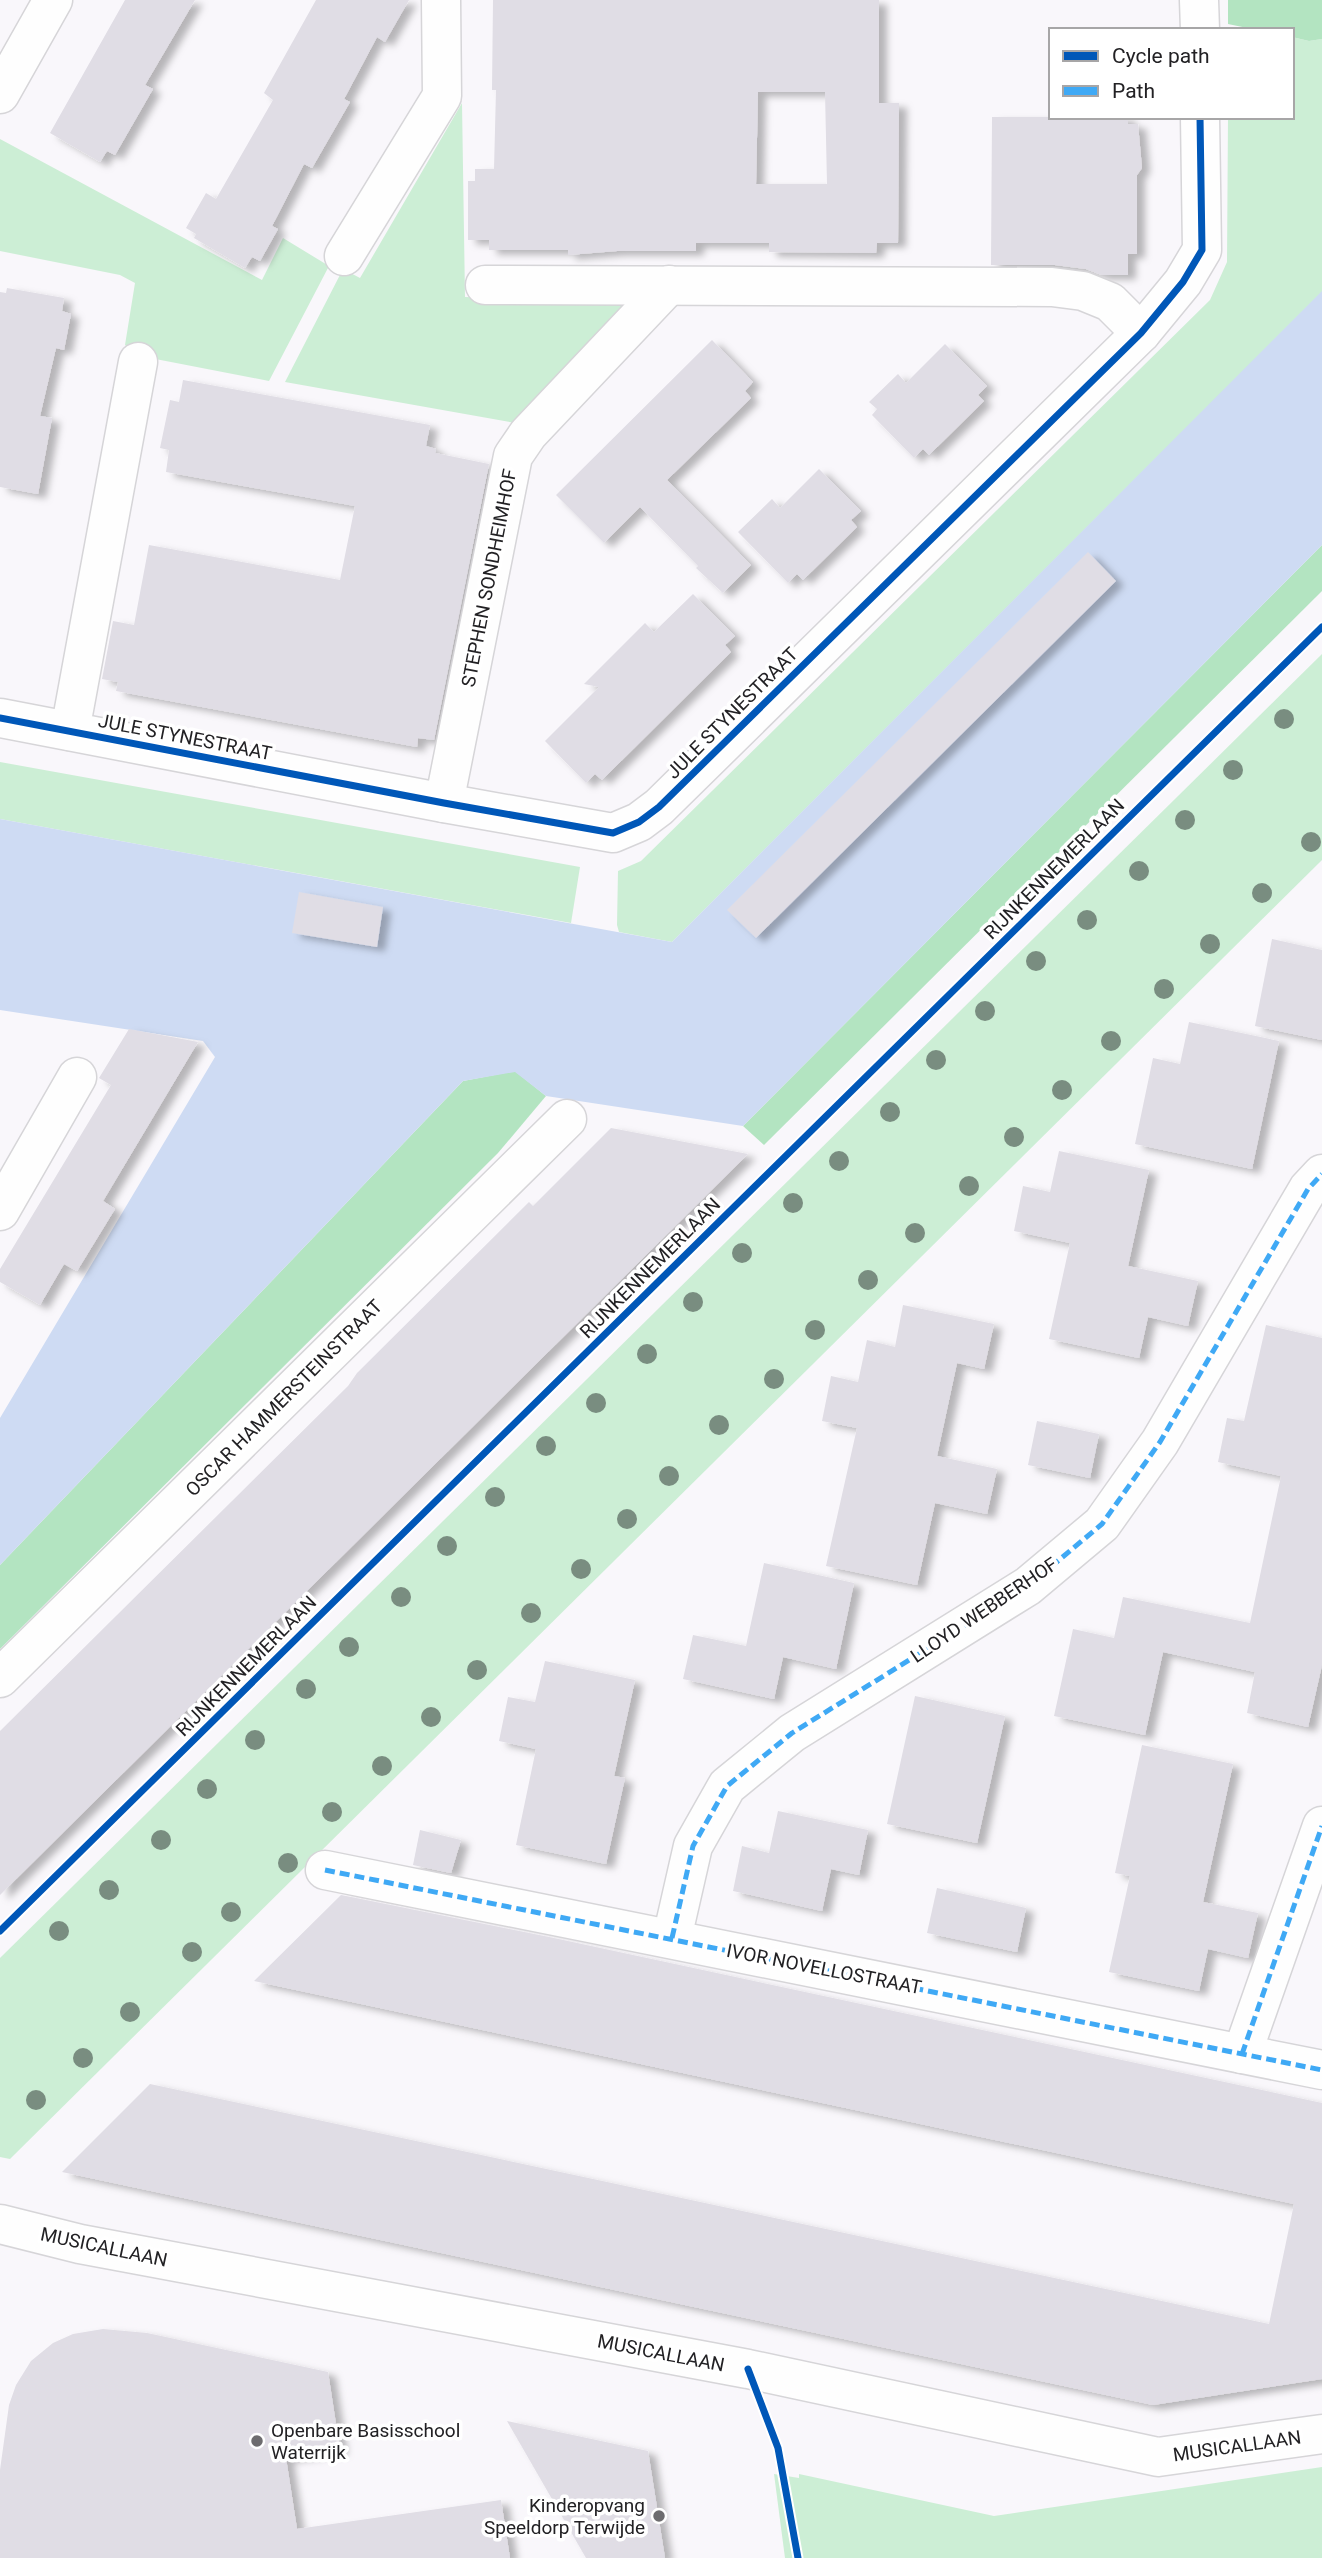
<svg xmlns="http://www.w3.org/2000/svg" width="1322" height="2558" viewBox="0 0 1322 2558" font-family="Roboto,sans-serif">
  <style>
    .green { fill: #cceed5 }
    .forest { fill: #b3e4c1 }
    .water { fill: #cedbf3 }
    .building { fill: #e0dde5; fill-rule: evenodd; filter: url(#shadow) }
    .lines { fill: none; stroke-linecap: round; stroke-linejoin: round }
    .minor-casing { stroke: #d6d5d8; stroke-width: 41 }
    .minor { stroke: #fefefe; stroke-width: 38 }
    .quiet { stroke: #3fa9f5; stroke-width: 5; stroke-dasharray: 10 5; stroke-linecap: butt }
    .cycleway-casing { stroke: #fff; stroke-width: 11 }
    .cycleway { stroke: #0057b8; stroke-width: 7 }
    .tree { fill: #798d80 }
    .poi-dot { fill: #6d6c6f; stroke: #fff; stroke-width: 2.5 }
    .labels { text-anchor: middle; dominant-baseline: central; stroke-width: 7; stroke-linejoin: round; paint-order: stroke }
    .street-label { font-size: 19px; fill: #222124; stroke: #fff }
    .poi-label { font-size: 19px; fill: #222124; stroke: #fff; text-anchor: start }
  </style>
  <defs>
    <filter id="shadow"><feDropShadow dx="8" dy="4.5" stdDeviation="3.5" flood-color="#0004"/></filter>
  </defs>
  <rect width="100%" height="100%" fill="#f9f7fb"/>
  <g class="green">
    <polygon points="1292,37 1309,41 1322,39 1322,292 672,942 619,932 617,925 618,871 641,861 1210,300 1227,262 1228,117 1292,117"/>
    <polygon points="462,103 465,297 623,301 616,322 515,423 285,382 343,269 360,278"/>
    <polygon points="0,139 262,280 283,238 329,266 269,381 140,356 125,345 135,283 120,275 0,251"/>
    <polygon points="1322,654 1322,860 10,2159 0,2157 0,1958"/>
    <polygon points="0,762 580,867 571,923 0,819"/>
    <polygon points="1322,2467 1322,2558 785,2558 774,2474 799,2478 799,2474 994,2516"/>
  </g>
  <g class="forest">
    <polygon points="1228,0 1322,0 1322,39 1309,41 1292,37 1292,30 1257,30 1228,24"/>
    <polygon points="1322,545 1322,591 764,1145 743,1126"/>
    <polygon points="515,1071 546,1096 498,1153 0,1649 0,1565 463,1081"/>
  </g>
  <polygon class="water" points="1322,291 1322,545 743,1126 546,1096 515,1072 463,1081 0,1565 0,1418 215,1057 203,1041 0,1010 0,819 672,942"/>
  <g class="building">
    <polygon points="125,0 195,0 145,85 153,89 115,155 107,151 100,162 50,133"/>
    <polygon points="316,0 409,0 385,42 377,37 344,99 350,102 312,168 304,164 272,226 278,229 260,261 252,257 245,268 194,238 196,234 186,228 206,193 216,199 273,100 264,93"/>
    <path d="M493,0H879V103H899L898,243H877L876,253L769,252V243H696V251H617L568,255V250H489V240H468V181H475V169H494L496,90H492ZM758,92H825L827,184H756Z"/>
    <polygon points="992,117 1128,117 1128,124 1138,124 1142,168 1137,175 1137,254 1128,254 1128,275 1102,275 1086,269 1055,265 991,265"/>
    <polygon points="7,288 64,298 62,311 71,314 64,350 56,348 40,416 52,418 38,494 0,487 0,292 6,293"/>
    <polygon points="712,340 753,382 745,391 751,398 667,480 751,565 723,593 696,568 698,566 640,507 604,543 556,495"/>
    <polygon points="945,344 987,386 978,395 984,401 929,455 923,449 914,458 872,415 877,409 869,402 898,374 906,383"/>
    <polygon points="183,380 430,425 426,446 436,449 435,453 489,464 434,740 418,738 417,747 368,738 116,691 118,682 102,679 113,621 134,625 149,545 340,580 355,506 166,472 169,450 160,448 170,400 179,402"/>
    <polygon points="819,469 861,511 851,520 857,527 803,580 797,574 788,583 738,532 772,499 780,508"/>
    <polygon points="1088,552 1116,581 756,938 727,910"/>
    <polygon points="693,594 735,636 725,645 731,652 602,780 595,774 586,783 545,741 599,687 584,684 645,623 654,632"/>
    <polygon points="299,892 383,907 377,947 292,933"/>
    <polygon points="1272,939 1322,950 1322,1040 1255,1026"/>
    <polygon points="1189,1022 1279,1041 1252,1169 1135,1144 1153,1058 1180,1064"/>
    <polygon points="129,1029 198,1042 103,1201 115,1209 77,1271 64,1264 40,1305 0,1282 0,1269 111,1085 99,1078"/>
    <polygon points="611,1128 748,1154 0,1895 0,1731 348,1386 357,1373 529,1202 533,1206"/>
    <polygon points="1059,1151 1149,1170 1128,1266 1198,1281 1188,1326 1148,1317 1139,1358 1049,1339 1070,1243 1014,1231 1023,1186 1050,1192"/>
    <polygon points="903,1305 994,1324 984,1369 957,1363 937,1456 997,1469 987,1514 935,1503 917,1585 826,1566 857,1428 822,1421 831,1376 858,1382 867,1340 895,1347"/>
    <polygon points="1266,1325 1322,1338 1322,1665 1308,1727 1247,1713 1255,1672 1163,1652 1145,1735 1054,1716 1073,1629 1114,1638 1123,1597 1250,1623 1281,1476 1218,1462 1227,1418 1244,1421"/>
    <polygon points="1037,1421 1099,1434 1090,1478 1028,1465"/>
    <polygon points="764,1563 854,1583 836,1669 783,1657 774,1699 683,1679 693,1635 746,1646"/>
    <polygon points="545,1661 635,1680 614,1776 625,1778 606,1864 516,1845 536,1749 499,1741 508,1697 535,1702"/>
    <polygon points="915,1696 1005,1716 977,1843 887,1824"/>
    <polygon points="1142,1745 1233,1764 1203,1902 1258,1913 1248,1958 1208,1949 1199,1991 1109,1972 1130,1876 1115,1873"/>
    <polygon points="778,1811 868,1830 859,1875 831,1869 822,1911 733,1891 742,1846 769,1853"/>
    <polygon points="420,1830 461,1840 451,1873 413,1865"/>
    <polygon points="937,1888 1026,1908 1017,1952 927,1933"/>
    <polygon points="341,1895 549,1937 1322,2103 1322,2379 1153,2405 62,2172 150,2084 1269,2324 1294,2204 254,1981"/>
    <polygon points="103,2329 147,2333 328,2372 340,2450 286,2458 297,2529 501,2500 510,2558 0,2558 0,2470 9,2405 16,2385 31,2361 53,2343 73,2334"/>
    <polygon points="507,2421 648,2451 665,2558 586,2558"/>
  </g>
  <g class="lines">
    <defs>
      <g id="minor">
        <polyline points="1199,0 1200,30"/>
        <polyline points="0,94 53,0"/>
        <polyline points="344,256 442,96 441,0"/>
        <polyline points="485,285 1052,287 1083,291 1110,302 1141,333"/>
        <polyline points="0,718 444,803 613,833 639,822 659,807 1141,333 1183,282 1202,250 1200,117"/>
        <polyline points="70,731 138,362"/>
        <polyline points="444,803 513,456 528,434 669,285"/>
        <polyline points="0,1211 77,1077"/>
        <polyline points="0,1678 567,1119"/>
        <polyline points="325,1870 1322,2070"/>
        <polyline points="672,1938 693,1846 727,1786 792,1733 1028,1586 1102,1524 1160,1442 1308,1189 1322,1174"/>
        <polyline points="1242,2054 1322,1826"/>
        <polyline points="0,2224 80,2244 748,2369 1158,2457 1322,2434"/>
      </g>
    </defs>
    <use href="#minor" class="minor-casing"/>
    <use href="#minor" class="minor"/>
    <g class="quiet">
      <polyline points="325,1870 1322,2070"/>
      <polyline points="672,1938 693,1846 727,1786 792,1733 1028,1586 1102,1524 1160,1442 1308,1189 1322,1174"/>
      <polyline points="1242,2054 1322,1826"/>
    </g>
    <defs>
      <g id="cycleway">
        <polyline points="0,718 444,803 613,833 639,822 659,807 1141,333 1183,282 1202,250 1200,117"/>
        <polyline points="0,1931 1322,627"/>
        <polyline points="748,2369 778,2448 798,2558"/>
      </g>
    </defs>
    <use href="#cycleway" class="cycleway-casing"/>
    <use href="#cycleway" class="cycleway"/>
  </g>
  <g class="tree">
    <circle cx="1284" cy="719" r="10"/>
    <circle cx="1233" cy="770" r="10"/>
    <circle cx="1185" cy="820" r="10"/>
    <circle cx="1311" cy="842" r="10"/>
    <circle cx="1139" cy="871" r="10"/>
    <circle cx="1262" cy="893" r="10"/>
    <circle cx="1087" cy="920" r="10"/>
    <circle cx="1210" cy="944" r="10"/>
    <circle cx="1036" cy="961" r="10"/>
    <circle cx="1164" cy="989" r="10"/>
    <circle cx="985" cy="1011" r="10"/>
    <circle cx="1111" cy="1041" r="10"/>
    <circle cx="936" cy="1060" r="10"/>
    <circle cx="1062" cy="1090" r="10"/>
    <circle cx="890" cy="1112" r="10"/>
    <circle cx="1014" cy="1137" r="10"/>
    <circle cx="839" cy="1161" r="10"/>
    <circle cx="969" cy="1186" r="10"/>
    <circle cx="793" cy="1203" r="10"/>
    <circle cx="915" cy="1233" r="10"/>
    <circle cx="742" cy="1253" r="10"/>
    <circle cx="868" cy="1280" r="10"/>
    <circle cx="693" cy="1302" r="10"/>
    <circle cx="815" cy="1330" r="10"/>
    <circle cx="647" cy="1354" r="10"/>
    <circle cx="774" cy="1379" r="10"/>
    <circle cx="596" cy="1403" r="10"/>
    <circle cx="719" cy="1425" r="10"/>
    <circle cx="546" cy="1446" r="10"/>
    <circle cx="669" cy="1476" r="10"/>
    <circle cx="495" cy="1497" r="10"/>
    <circle cx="627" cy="1519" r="10"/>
    <circle cx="447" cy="1546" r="10"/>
    <circle cx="581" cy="1569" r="10"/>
    <circle cx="401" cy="1597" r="10"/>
    <circle cx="531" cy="1613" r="10"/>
    <circle cx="349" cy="1647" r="10"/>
    <circle cx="477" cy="1670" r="10"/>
    <circle cx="306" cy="1689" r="10"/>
    <circle cx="431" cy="1717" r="10"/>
    <circle cx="255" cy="1740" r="10"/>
    <circle cx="382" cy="1766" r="10"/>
    <circle cx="207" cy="1789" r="10"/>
    <circle cx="332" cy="1812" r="10"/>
    <circle cx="161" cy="1840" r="10"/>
    <circle cx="288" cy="1863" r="10"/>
    <circle cx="109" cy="1890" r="10"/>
    <circle cx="231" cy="1912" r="10"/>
    <circle cx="59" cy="1931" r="10"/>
    <circle cx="192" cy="1952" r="10"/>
    <circle cx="130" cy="2012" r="10"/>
    <circle cx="83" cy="2058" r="10"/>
    <circle cx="36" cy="2100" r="10"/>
  </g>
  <g class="poi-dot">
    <circle cx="257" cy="2441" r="7"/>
    <circle cx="659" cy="2516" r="7"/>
  </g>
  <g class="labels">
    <g class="street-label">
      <text transform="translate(489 578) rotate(-79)">STEPHEN SONDHEIMHOF</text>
      <text transform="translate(732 713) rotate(-45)">JULE STYNESTRAAT</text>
      <text transform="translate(185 737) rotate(11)">JULE STYNESTRAAT</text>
      <text transform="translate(1054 869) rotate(-45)">RIJNKENNEMERLAAN</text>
      <text transform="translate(650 1268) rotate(-45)">RIJNKENNEMERLAAN</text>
      <text transform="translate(284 1398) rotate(-45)">OSCAR HAMMERSTEINSTRAAT</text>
      <text transform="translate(984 1610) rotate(-34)">LLOYD WEBBERHOF</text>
      <text transform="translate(246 1666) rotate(-45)">RIJNKENNEMERLAAN</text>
      <text transform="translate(824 1969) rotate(11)">IVOR NOVELLOSTRAAT</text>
      <text transform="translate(104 2247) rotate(12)">MUSICALLAAN</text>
      <text transform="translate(661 2353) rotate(11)">MUSICALLAAN</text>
      <text transform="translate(1237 2446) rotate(-8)">MUSICALLAAN</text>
    </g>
    <g class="poi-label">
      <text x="271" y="2430">Openbare Basisschool<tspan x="271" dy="22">Waterrijk</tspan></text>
      <text x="645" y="2505" text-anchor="end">Kinderopvang<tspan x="645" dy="22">Speeldorp Terwijde</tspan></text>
    </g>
  </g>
  <rect x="1049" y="28" width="245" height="91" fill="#ffffff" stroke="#a7a6a7" stroke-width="2"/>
  <rect x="1063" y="51" width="35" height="10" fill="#0057b8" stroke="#a7a6a7" stroke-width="2"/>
  <text x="1112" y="63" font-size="21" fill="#222124">Cycle path</text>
  <rect x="1063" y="86" width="35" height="10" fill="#3fa9f5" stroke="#a7a6a7" stroke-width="2"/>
  <text x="1112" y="98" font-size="21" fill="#222124">Path</text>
</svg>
